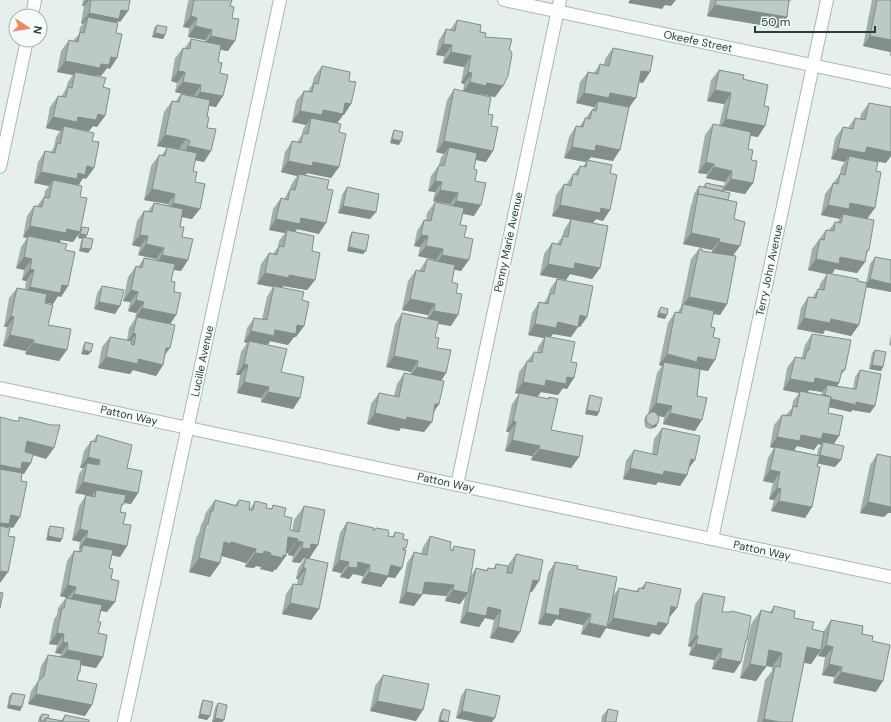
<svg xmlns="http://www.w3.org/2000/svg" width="891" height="722" viewBox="0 0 891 722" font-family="'DM Sans',sans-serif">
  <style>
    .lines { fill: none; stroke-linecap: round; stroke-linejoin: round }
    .minor-casing { stroke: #a8b8b2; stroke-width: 14 }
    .minor { stroke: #fff; stroke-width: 12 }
    .wall { fill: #a1aea9; fill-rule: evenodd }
    .shaded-wall { fill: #838d89 }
    .building { fill: #bbcac4; stroke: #838d89 }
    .labels { text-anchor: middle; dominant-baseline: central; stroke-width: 3.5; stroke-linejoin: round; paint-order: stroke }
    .street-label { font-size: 11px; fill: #24423a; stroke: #f7fbf9 }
  </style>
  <rect width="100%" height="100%" fill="#e6efeb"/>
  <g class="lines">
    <defs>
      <g id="minor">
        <polyline points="504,0 891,82"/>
        <polyline points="32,16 35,0"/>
        <polyline points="0,167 27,40"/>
        <polyline points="0,388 891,577"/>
        <polyline points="457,485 560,0"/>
        <polyline points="712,539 827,0"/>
        <polyline points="124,722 280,0"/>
      </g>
    </defs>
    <use href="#minor" class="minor-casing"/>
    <use href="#minor" class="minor"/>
  </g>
  <g class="wall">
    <polygon points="83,0 130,0 128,11 120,22 118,21 117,22 116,33 110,69 107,68 101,76 95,75 103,87 97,127 93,126 89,131 73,128 92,141 94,168 86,179 83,178 78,186 80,197 81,227 85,238 88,253 79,251 81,241 83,239 78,238 78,235 73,242 61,240 60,242 65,250 68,286 61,297 58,296 53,304 46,302 48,325 59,361 25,354 26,351 3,346 7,327 4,327 9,298 17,288 25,289 26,281 22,280 24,270 16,268 21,247 27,238 23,237 27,216 34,206 37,206 44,197 45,191 49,186 34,183 38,162 45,151 51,152 54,147 56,137 60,131 46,128 50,107 58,96 61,97 66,89 68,82 73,75 57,72 61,51 69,40 73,41 79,34 80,27 83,24 81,23 84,6 82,6"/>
    <polygon points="189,0 232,0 230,6 232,18 228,51 220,50 218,62 220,73 216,107 209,106 207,117 207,128 204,162 195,160 193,171 195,182 192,219 182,217 180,227 188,260 181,271 173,270 171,281 174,292 176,315 170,324 163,365 156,376 133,370 130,374 98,368 102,347 110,337 127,340 129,328 135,319 136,313 128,311 130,302 123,301 128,277 136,266 138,267 144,258 156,260 156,259 138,255 140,247 132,245 137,221 144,211 148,211 154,203 167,205 168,204 144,200 151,166 159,155 161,156 167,148 157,146 164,112 172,101 176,101 181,94 194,97 175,92 177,83 171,81 175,58 183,48 185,48 191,39 204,42 205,40 188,37 189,28 183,27 188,2"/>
    <polygon points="710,0 791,0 788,4 787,17 779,28 707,16"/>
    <polygon points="872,0 891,0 891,56 890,56 890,52 863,46"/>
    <polygon points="457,20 480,32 485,37 509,50 503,86 495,97 481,94 480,94 488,114 491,126 486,162 476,160 474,169 475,181 474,216 463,214 460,225 464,237 461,271 454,269 452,282 451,326 438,324 435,337 437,348 446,373 441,381 434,412 424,432 401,428 399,431 367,424 371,404 379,393 394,396 397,384 404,373 410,374 411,372 386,367 395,324 402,313 427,318 428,315 402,310 408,281 416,270 419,271 427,259 436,261 436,260 418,256 420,247 414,246 417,231 424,220 426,220 427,213 435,202 450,205 450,204 433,201 435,192 428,191 431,176 439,165 441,157 444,154 436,152 447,100 454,89 463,91 464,84 461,83 464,67 443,63 444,56 436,55 439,40 446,29 450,30"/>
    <polygon points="157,25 165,35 163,39 152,37 154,28"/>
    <polygon points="613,48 643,83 639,82 629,108 613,161 591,157 588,160 610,173 603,221 596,219 593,223 600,268 592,279 570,274 566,280 540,275 544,254 552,243 557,244 562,237 564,230 571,219 552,216 556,195 564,184 566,185 573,174 574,174 580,166 583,167 586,162 564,158 569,137 576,126 579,127 594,107 576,103 580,82 588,72 594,73 600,64 604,65 605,59"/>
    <polygon points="322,66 344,115 343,115 337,123 339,132 339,167 331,178 307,173 305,175 319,234 297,229 295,232 312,251 315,280 307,290 283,286 282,287 302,300 304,326 296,337 294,337 288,345 270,341 268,345 281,372 300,398 293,409 261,402 261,398 237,393 240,375 236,375 241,352 247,343 244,342 247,328 254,318 262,319 267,297 273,287 257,284 261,264 269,253 273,254 278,247 279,241 285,233 269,230 273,209 281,198 284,199 290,189 291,185 297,176 281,172 285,152 292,141 297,142 302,135 303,129 306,125 292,122 296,101 304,91 308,91 312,85 314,77"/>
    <polygon points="719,70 743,79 758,137 751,136 748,149 751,160 753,183 745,194 724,190 723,191 728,200 734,219 733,256 727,304 720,315 713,314 711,327 713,337 708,371 700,370 697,396 695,431 663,424 664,417 659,416 656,427 650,429 645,427 644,420 646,416 649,414 648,414 657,373 662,366 659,365 668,323 675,312 678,312 681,307 691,259 699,249 702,251 712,253 712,250 683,244 691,205 692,203 694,194 699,186 703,187 706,183 724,186 725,182 706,178 707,174 698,173 705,135 713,124 719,126 724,104 707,101 711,80"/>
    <polygon points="869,103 886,163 861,159 867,219 869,250 867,253 865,262 857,273 835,269 832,274 858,281 866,283 870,264 875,257 891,260 891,292 866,287 851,336 825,330 823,334 797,329 801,308 808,297 812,298 818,289 819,289 820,284 827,274 808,270 812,249 826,230 829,230 835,222 837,222 840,219 821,215 825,194 840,174 841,167 845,162 831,159 835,138 843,127 848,128 855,118 860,119 861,114"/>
    <polygon points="394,130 399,145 390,143 392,134"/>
    <polygon points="347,187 376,212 370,219 338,213 342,195"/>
    <polygon points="352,232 363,254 347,251 350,235"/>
    <polygon points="557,279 587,317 580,327 578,327 571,337 553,334 550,337 571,362 567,389 563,388 558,395 541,392 537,397 548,399 549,397 551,430 579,457 571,468 531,460 532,456 505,451 509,432 506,432 512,404 519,394 515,393 519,372 534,352 537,352 538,347 544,338 528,335 532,313 539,302 544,303 548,296 550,289"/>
    <polygon points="102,286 115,314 94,309 97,293"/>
    <polygon points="661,307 665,319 657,317 658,311"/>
    <path d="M812,334L845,370L841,375L839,383L837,386L853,389L855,377L860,370L870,413L852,410L851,412L829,407L828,413L834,444L835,467L818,463L812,507L805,518L771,511L774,500L769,499L773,483L763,481L768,458L774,448L770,447L774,425L782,415H786L792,408L793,401L799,393L783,390L787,368L795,357L801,358L802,356L805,345ZM809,390L822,392L821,395L808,392ZM818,444L821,445L818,449L817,455L794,450L797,446L814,450Z"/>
    <polygon points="891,334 891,346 889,345"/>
    <polygon points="85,342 88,355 81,354 83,346"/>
    <polygon points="875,350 883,367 881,371 869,369 872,353"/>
    <polygon points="590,395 599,412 597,416 585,414 588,399"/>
    <polygon points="662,428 695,460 689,468 687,475 680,486 658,482 656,485 623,479 626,461 634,450 652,454 654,439"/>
    <polygon points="97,435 127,468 138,493 131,504 124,503 121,508 120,512 123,524 127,546 120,557 112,555 109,568 111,579 107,612 101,611 98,622 98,633 103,657 96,668 81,665 78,675 77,680 85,716 28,704 31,691 38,681 41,666 48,655 60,656 61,654 55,653 57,645 49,644 54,619 57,615 58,608 66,598 68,598 60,596 67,561 74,551 78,551 80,549 79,549 80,542 72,540 79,506 86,495 91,497 92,496 75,493 79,474 83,468 80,468 84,451 91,441 93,441"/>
    <polygon points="877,454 891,457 891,513 888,513 884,517 860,513 870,465"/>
    <polygon points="215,500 235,505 239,500 250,509 255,501 266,508 271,509 273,505 284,516 290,530 292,531 294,520 304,506 309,559 319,609 311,620 282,614 286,594 293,584 297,584 298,579 296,579 298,569 305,558 304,558 300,563 292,562 293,556 288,555 288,553 286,552 276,570 275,569 273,572 260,569 261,567 256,566 254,568 245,567 246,563 222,556 221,558 220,563 210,577 189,572 196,538 199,533 201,525 204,519 205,514"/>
    <polygon points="347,522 374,530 376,528 388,536 392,537 395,532 403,539 405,550 395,578 388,577 381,587 361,583 363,576 353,574 349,579 340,577 341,573 332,571 340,533"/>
    <polygon points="50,526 62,539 60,542 46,540 48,529"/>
    <polygon points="430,536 450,550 451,550 454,546 471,576 476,568 486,570 488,568 493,569 496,564 508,566 508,565 516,554 532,592 530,592 513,643 490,638 494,620 485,618 479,627 460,623 465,597 460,604 445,601 446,596 422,594 414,606 399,603 407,563 414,552 421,554 423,547"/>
    <polygon points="555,562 577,569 613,596 619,588 636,591 639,588 641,588 646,582 669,618 660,635 652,633 649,637 606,628 600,638 581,634 583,625 556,619 551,626 538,624 548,573"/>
    <polygon points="703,593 722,612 731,612 732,611 747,640 745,644 741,662 734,673 712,669 714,660 689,655 691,647 688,646 695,604"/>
    <polygon points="774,606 812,629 823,632 831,620 862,634 872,641 876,692 833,683 834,677 822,675 825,657 818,656 819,652 811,664 804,663 792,722 757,722 765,680 772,671 772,667 766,666 756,681 740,678 751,624 761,610 770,612"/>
    <polygon points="383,675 416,721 370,711 375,686"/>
    <polygon points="466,689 492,722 476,722 456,718 461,696"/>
    <polygon points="12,693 22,707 20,711 7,708 9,696"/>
    <polygon points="203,700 210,716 207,720 198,718 201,704"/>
    <polygon points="218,703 224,720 212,722 215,707"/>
    <polygon points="443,709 448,722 438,722 440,713"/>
    <polygon points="608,709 616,722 601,722 602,716"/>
    <polygon points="42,714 48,718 61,721 65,715 89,722 38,722 39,717"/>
  </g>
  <g class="shaded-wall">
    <polygon points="86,0 89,0 84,6 82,6"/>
    <polygon points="630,0 676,0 671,6 665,5 662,9 628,3"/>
    <polygon points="715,5 787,17 779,28 707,16"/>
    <polygon points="121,10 128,11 120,22 118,21 112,30 88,17 83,24 81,23 89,13"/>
    <polygon points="191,16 197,18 189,28 183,27"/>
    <polygon points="195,26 212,30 205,40 188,37"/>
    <polygon points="155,33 165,35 163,39 152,37"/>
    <polygon points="211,36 235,41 228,51 203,46"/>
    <polygon points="870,36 891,40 891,51 890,52 863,46"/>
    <polygon points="443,44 452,45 444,56 436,55"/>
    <polygon points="451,52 471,56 464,67 443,63"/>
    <polygon points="111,57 117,58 110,69 107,68 101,76 95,75 92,79 75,72 73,75 57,72 65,61 101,64"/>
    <polygon points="178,71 185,72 177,83 171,81"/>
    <polygon points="641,71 650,72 643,83 634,81"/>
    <polygon points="468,72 472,73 464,84 461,83"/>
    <polygon points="183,82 201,85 194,96 175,92"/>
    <polygon points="470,82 487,83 503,86 495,97 481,94 479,96 462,93"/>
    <polygon points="715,90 731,93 724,104 707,101"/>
    <polygon points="200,92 223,96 216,107 192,102"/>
    <polygon points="584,93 610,93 636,98 628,109 598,101 594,107 576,103"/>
    <polygon points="345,103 351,104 344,115 343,115 336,125 311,118 306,125 292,122 300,111 323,110"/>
    <polygon points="98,114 105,116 97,127 93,126 89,131 73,128 70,133 64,126 61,131 46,128 53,117 78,117"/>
    <polygon points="726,119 765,126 758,137 719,129"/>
    <polygon points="165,135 186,139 178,150 157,146"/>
    <polygon points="392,139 401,141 399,145 390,143"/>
    <polygon points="444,141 493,151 486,162 447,154 449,147 444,154 436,152"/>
    <polygon points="596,145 620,150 613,161 591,157 587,162 587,160 586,162 564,158 572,147"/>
    <polygon points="188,146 211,151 204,162 181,157"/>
    <polygon points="867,147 891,152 891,156 886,163 849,156 845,162 831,159 838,148"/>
    <polygon points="288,161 313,162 339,167 331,178 307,173 304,177 299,174 297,176 281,172"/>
    <polygon points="706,162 714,164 707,174 698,173"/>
    <polygon points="87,166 94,168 86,179 83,178 78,186 53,180 49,186 34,183 41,172 78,173"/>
    <polygon points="714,167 732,171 725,182 706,178"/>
    <polygon points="731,179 753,183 745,194 723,190"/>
    <polygon points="435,181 442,182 435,192 428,191"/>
    <polygon points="152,189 175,194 168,204 144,200"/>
    <polygon points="440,190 458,193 450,204 433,201"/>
    <polygon points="456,201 481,205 474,216 449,211"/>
    <polygon points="173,203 200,209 192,219 166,214"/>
    <polygon points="850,203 875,208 867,219 843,214 840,219 821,215 828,205"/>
    <polygon points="560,205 601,208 610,210 603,221 596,219 592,224 552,216"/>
    <polygon points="343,206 376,212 370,219 338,213"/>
    <polygon points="301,218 326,223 319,234 297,229 293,235 287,230 285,233 269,230 276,219"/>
    <polygon points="30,226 67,229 80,232 73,242 61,240 58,244 28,236 27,238 23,237"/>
    <polygon points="691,233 720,239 712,250 683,244"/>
    <polygon points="80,234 87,235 85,239 83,237 83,239 78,238"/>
    <polygon points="140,235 148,236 140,247 132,245"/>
    <polygon points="421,235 428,236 420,247 414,246"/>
    <polygon points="719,242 740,246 732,257 712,253"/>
    <polygon points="146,244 164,248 156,259 138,255"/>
    <polygon points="426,246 443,249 436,260 418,256"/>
    <polygon points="349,247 366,251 363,254 347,251"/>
    <polygon points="81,248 91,249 88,253 79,251"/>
    <polygon points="162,255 188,260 181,271 155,266"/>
    <polygon points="442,255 469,260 461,271 435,266"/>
    <polygon points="24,257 32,259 24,270 16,268"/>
    <polygon points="840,257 865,262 857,273 835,269 831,275 808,270 816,259"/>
    <polygon points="575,263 600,268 592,279 570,274 566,280 540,275 548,264"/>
    <polygon points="30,269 34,270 26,281 22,280"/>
    <polygon points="265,273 289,275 315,280 307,290 283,286 281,289 274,286 273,287 257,284"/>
    <polygon points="870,279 891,284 891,292 865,287"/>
    <polygon points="62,285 68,286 61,297 58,296 53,304 23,298 30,287"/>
    <polygon points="131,290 138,292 130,302 123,301"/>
    <polygon points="689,297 727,304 720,315 682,308 683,305"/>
    <polygon points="410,299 435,304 428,315 402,310"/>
    <polygon points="136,300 144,302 136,313 128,311"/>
    <polygon points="99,302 120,306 115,314 94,309"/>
    <polygon points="142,308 176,315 169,326 137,317 135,319"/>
    <polygon points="434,311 458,315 451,326 426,321"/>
    <polygon points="659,313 667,315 665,319 657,317"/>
    <polygon points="580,315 587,317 580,327 578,327 571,337 553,334 549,339 545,336 544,338 528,335 535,324 558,322"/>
    <polygon points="11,316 14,317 7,327 4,327"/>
    <polygon points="804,318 831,319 859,325 851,336 825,330 823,334 797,329"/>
    <polygon points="297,325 304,326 296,337 294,337 288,345 270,341 267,346 249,341 247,343 244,342 251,331 275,330"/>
    <polygon points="133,333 136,334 128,344 126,344"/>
    <polygon points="10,335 34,340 26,351 3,346"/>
    <polygon points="33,343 67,350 59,361 25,354"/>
    <polygon points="166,348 170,348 162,359"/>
    <polygon points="84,350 91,352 88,355 81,354"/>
    <polygon points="667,354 698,357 715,360 708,371 664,362 662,366 659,365"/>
    <polygon points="394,356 418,361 411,372 386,367"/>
    <polygon points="106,357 138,359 163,365 156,376 133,370 130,374 98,368"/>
    <polygon points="244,364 248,365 240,375 236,375"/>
    <polygon points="872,365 883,367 881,371 869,369"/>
    <polygon points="417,367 446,373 439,384 409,377"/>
    <polygon points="567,377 574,378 567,389 563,388 558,395 541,392 537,397 515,393 523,382 546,380"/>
    <polygon points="815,378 839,383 832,394 827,385 822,392 809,390 806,394 800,391 799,393 783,390 790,379"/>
    <polygon points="244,382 269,387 261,398 237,393"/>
    <polygon points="268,392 300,398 293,409 261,402"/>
    <polygon points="824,398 856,402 875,406 870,413 852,410 851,412 819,405"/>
    <polygon points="656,403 672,406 664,417 648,414"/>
    <polygon points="435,404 439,404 432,415"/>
    <polygon points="587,410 599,412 597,416 585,414"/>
    <polygon points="375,413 407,417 432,422 424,432 401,428 399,431 367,424"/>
    <polygon points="670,413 702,420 695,431 663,424"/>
    <polygon points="513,421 516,422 509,432 506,432"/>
    <polygon points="658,423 656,427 650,429 653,426"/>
    <polygon points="823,433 839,436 832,447 823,442 821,445 818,444 814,450 797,446 793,452 775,447 774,448 770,447 777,437"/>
    <polygon points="512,440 540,446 532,456 505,451"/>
    <polygon points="27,441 54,448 46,459 19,451"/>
    <polygon points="539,449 579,457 571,468 531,460"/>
    <polygon points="820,455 841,460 835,467 815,463"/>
    <polygon points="88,457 100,460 93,470 87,463 83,468 80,468"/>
    <polygon points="691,459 695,460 687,470"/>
    <polygon points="22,462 31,463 24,474 18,473 0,477 0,465"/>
    <polygon points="630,468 664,471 687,475 680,486 658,482 656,485 623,479"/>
    <polygon points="770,470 780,472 773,483 763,481"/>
    <polygon points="83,482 138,493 131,504 95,497 96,490 92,496 75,493"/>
    <polygon points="777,488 781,489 774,500 769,499"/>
    <polygon points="779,501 812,507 805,518 771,511"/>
    <polygon points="868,502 891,504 891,513 888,513 884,517 860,513"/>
    <polygon points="11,515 20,517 13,528 8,527 2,535 0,535 0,523"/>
    <polygon points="80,529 88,531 80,542 72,540"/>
    <polygon points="48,536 62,539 60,542 46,540"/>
    <polygon points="288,537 298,539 288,553 278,551"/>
    <polygon points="86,538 127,546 120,557 82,549 83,545 80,549 79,549"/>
    <polygon points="297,541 303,542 293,556 288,555"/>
    <polygon points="224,542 231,542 256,549 246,563 222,556 221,558 214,556"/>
    <polygon points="311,544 318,545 309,559 304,558 300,563 292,562 302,548"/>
    <polygon points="264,551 271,553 261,567 256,566 254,568 245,567 255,553"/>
    <polygon points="270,555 286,556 276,570 275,569 273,572 260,569"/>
    <polygon points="199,558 220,563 210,577 189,572"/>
    <polygon points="339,560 349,562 341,573 332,571"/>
    <polygon points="358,562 370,565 363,576 353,574 349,579 340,577 348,567"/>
    <polygon points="391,565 402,568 395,578 388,577 381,587 361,583 369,572"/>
    <polygon points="303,568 306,568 298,579 296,579"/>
    <polygon points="0,571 8,572 0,583"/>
    <polygon points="533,580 539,581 532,592 526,591"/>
    <polygon points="425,582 454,585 446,596 417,593"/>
    <polygon points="68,585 76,587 68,598 60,596"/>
    <polygon points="453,590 468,593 460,604 445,601"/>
    <polygon points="406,592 422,595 414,606 399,603"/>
    <polygon points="74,594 115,602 107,612 67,604"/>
    <polygon points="290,603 319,609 311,620 282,614"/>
    <polygon points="671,606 677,608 669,618"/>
    <polygon points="488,607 501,610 494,620 485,618 479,627 460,623 467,612"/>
    <polygon points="560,608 591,614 583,625 556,619 551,626 538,624 545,613"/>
    <polygon points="613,618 658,622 668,624 660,635 652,633 649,637 606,628 600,638 581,634 589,623 607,627"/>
    <polygon points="498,627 520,632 513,643 490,638"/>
    <polygon points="57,633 64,634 57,645 49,644"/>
    <polygon points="696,635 698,636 691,647 688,646"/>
    <polygon points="63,642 68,643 61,654 55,653"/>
    <polygon points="696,644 722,649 714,660 689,655"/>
    <polygon points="826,645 833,647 825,657 818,656"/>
    <polygon points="807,647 821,650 811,664 797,661"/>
    <polygon points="67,650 103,657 96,668 59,661"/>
    <polygon points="769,650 782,653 772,667 759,664"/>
    <polygon points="720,658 741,662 734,673 712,669"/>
    <polygon points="750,664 766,667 756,681 740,678"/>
    <polygon points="829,664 842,667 834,677 822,675"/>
    <polygon points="841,672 883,681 876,692 833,683"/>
    <polygon points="36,694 92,705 85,716 28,704"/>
    <polygon points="377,701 423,710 416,721 370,711"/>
    <polygon points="9,705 22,707 20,711 7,708"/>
    <polygon points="462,711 495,718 492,722 476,722 456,718"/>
    <polygon points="200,714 210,716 207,720 198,718"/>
    <polygon points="215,718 224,720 222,722 212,722"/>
    <polygon points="764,719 779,722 762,722"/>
    <polygon points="440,720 448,722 439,722"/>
  </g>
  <g class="building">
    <polygon points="91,0 130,0 128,11 121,10 119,19 89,13"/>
    <polygon points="194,0 232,0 230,6 234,7 232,18 239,19 235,41 211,36 212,30 195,26 197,18 191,16"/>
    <polygon points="716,0 789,0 787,17 715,5"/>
    <polygon points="877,0 891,0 891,40 870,36"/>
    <polygon points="88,17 118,23 116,33 122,34 117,58 111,57 109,65 101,64 100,68 65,61 69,40 78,42 80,32 84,33"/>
    <polygon points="457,20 481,25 480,32 486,33 485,37 512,39 509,50 511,51 512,54 508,76 503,86 487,83 486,86 470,82 472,73 468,72 471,56 451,52 452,45 443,44 446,29 455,31"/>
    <polygon points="157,25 167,27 165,35 155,33"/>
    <polygon points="191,39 221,45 218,62 222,63 220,73 228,75 223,96 200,92 201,85 183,82 185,72 178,71 183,48 190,49"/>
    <polygon points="613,48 653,56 650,72 641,71 636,98 610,93 609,98 584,93 588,72 598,74 600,64 609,66"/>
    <polygon points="322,66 350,72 349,81 356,82 351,104 345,103 343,114 323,110 322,115 300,111 304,91 312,92 314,83 318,84"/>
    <polygon points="719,70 744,75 743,79 768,85 764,106 769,107 765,126 726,119 731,93 715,90"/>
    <polygon points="75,72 106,78 103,87 110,89 105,116 98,114 96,120 78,117 77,122 53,117 58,96 66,97 68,87 72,88"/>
    <polygon points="454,89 491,97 488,114 493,115 491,126 498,127 493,151 444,141"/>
    <polygon points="181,94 210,100 207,117 209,117 207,128 216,129 211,151 188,146 190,141 186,139 165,135 172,101 179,102"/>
    <polygon points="598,101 629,107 620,150 596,145 595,151 572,147 576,126 583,127 585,118 590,119 592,110 596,111"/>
    <polygon points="869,103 891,107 891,152 867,147 865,153 838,148 843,127 853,129 855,118 865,120"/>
    <polygon points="311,118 341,124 339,132 346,134 339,167 313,162 312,166 288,161 292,141 301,143 303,133 308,134"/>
    <polygon points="713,124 751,132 748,149 753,150 751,160 757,161 753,183 731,179 732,171 714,167 714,164 706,162"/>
    <polygon points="64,126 94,133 92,141 99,142 94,168 87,166 85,175 78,173 77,179 41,172 45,151 55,153 57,143 60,144"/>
    <polygon points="394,130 403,132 401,141 392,139"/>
    <polygon points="167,147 197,153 193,171 197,172 195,182 205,184 200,209 173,203 175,194 152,189 159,155 165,156"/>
    <polygon points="449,147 477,153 474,169 477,170 475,181 486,183 481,205 456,201 458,193 440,190 442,182 435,181 439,165 444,166"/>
    <polygon points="849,156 878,162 876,171 881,172 875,208 850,203 849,209 828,205 833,183 838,184 840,174 845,175"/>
    <polygon points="587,160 612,165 610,173 617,175 610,210 601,208 600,213 560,205 564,184 571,186 573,174 578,175 580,166 586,167"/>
    <polygon points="299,174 329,180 327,189 333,190 326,223 301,218 300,224 276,219 281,198 288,200 290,189 295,190"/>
    <polygon points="53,180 82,186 80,197 87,198 80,232 67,229 66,233 30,226 34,206 42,207 44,197 49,198"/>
    <polygon points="706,183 724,187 723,191 705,188"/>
    <polygon points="699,186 730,193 728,200 698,194 698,195"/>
    <polygon points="347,187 379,194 376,212 343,206"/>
    <polygon points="698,194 737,202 734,219 745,222 740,246 719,242 720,239 691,233"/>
    <polygon points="435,202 464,208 460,225 467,226 464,237 473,239 469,260 442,255 443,249 426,246 428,236 421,235 424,220 431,221"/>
    <polygon points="154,203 183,209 180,227 184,227 182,237 193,239 188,260 162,255 164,248 146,244 148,236 140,235 144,211 152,212"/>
    <polygon points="843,214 874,220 869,250 867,250 865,262 840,257 839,264 816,259 820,239 824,240 826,230 834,231 835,222 841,223"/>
    <polygon points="571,219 608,226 600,268 575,263 574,269 548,264 552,243 561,245 563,236 568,237"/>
    <polygon points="82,227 89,228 87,235 80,234"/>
    <polygon points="287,230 314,236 312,251 320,253 315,280 289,275 289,278 265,273 269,253 277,255 279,246 284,247"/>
    <polygon points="352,232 369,235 366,251 349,247"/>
    <polygon points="28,236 67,244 65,250 75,252 68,286 62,285 60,293 30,287 34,270 30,269 32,259 24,257"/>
    <polygon points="83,237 93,239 91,249 81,248"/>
    <polygon points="699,249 702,249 702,251 736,256 727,304 689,297"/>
    <polygon points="875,257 891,260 891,284 870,279"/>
    <polygon points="144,258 175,264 171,281 175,282 174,292 181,293 176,315 142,308 144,302 136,300 138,292 131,290 136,266 142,268"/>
    <polygon points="427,259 455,265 452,282 458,284 456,293 462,294 458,315 434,311 435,304 410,299 416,270 424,272"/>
    <polygon points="827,273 858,279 858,281 867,283 859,325 831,319 830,323 804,318 808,297 816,298 818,289 824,290"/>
    <polygon points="557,279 593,286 587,317 580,315 578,327 558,322 556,328 535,324 539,302 548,304 550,294 554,294"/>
    <polygon points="102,286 124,290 120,306 99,302"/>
    <polygon points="274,286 304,292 302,300 309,302 304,326 297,325 296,334 275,330 274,336 251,331 254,318 267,320"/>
    <polygon points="17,288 47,294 45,303 53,305 48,325 71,329 67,350 33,343 34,340 10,335 14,317 11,316"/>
    <polygon points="683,304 714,311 711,327 715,328 713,337 720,339 715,360 698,357 697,362 667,354 675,312 681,313"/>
    <polygon points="661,307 668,309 667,315 659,313"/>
    <polygon points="402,313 439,321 435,337 439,338 437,348 451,350 446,373 417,367 418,361 394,356"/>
    <polygon points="137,317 175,325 170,348 166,348 163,365 138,359 138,364 106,357 110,337 132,341 131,344 134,345 136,334 133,333"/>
    <polygon points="812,334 851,340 845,370 842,370 839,383 815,378 814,383 790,379 795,357 805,359 807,350 809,350"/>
    <polygon points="545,336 575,342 571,362 577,363 574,378 567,377 566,384 546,380 545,386 523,382 527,361 532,362 534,352 542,353"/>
    <polygon points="249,341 287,349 281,372 304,377 300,398 268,392 269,387 244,382 248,365 244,364"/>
    <polygon points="85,342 93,344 91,352 84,350"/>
    <polygon points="875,350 886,352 883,367 872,365"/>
    <polygon points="664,362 700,369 697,396 707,398 702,420 670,413 672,406 656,403"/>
    <polygon points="860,370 881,374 875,406 856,402 856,405 831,399 831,397 825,395 827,385 856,389"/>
    <polygon points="404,373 444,381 439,404 435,404 432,422 407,417 406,420 375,413 379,393 399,397"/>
    <polygon points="800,391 831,397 828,413 843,416 839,436 823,433 821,439 801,435 800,441 777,437 782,415 791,416 793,406 797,407"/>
    <polygon points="519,393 549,399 549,397 558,399 551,430 583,436 579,457 539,449 540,446 512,440 516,422 513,421"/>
    <polygon points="590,395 602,398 599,412 587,410"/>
    <polygon points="651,412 655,412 659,417 658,423 653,426 647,423 646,416"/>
    <polygon points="0,417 15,421 19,421 19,417 51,425 60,425 54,448 27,441 25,452 33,454 31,463 22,462 21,469 0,465"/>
    <polygon points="662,428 700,436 695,460 691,459 687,475 664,471 663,475 630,468 634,450 657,455"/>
    <polygon points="97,435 132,445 127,468 142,471 138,493 83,482 87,463 99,465 100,460 88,457 91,441 96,442"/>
    <polygon points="823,442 844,446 841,460 820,455"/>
    <polygon points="775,447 820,456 817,466 820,467 812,507 779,501 781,489 777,488 780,472 770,470"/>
    <polygon points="877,454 891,457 891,507 868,502"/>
    <polygon points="0,469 22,473 21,481 27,482 20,517 11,515 9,524 0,523"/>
    <polygon points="96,490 126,495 124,504 122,504 120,512 126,513 123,524 131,525 127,546 86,538 88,531 80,529 86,495 95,497"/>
    <polygon points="215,500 237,506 239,500 250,502 249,510 253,510 255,501 267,504 266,508 272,509 273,505 286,508 284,516 292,518 290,530 299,532 304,506 325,510 318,545 311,544 310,549 302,548 303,542 297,541 298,539 288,537 286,556 283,555 283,558 270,555 271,553 264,551 263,554 255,553 256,549 231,542 231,544 224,542 220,563 199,558 206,524 208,524 211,511 213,511"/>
    <polygon points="347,522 374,528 373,530 375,530 376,528 388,530 389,533 388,536 394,537 395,532 404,534 403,539 408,540 406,548 403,548 403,550 406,550 402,568 391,565 388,576 369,572 370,565 358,562 357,568 348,567 349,562 339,560"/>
    <polygon points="0,526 10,528 8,536 15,537 8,572 0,571"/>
    <polygon points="50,526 64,528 62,539 48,536"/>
    <polygon points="430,536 451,542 450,550 453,551 454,546 475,550 468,593 453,590 454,585 425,582 422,595 406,592 414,552 427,555"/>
    <polygon points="83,545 113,550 109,568 113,569 111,579 119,581 115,602 74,594 76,587 68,585 74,551 81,552"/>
    <polygon points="516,554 543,560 539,581 533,580 520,632 498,627 501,610 488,607 486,616 467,612 476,568 487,571 488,568 495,569 496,564 508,566 507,573 512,573"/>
    <polygon points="306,558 328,563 319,609 290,603 293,584 302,585 306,568 303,568"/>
    <polygon points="555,562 578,566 577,569 617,577 607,627 589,623 591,614 560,608 559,616 545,613"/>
    <polygon points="646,582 681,589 677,608 671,606 668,624 658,622 657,626 613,618 619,588 638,592 639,588 644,589"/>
    <polygon points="0,592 3,593 0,608"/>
    <polygon points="703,593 725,597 722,612 731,612 732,611 751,616 747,640 746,640 741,662 720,658 722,649 696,644 698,636 696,635"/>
    <polygon points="66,598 102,605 98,622 101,622 98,633 107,635 103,657 67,650 68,643 63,642 64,634 57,633 62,608 64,608"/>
    <polygon points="774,606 795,611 794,618 814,622 812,629 824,632 821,650 807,647 792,722 779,722 764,719 775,666 780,667 782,653 769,650 766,667 750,664 761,610 772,613"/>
    <polygon points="831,620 863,626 862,634 873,636 872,641 890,645 883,681 841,672 842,667 829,664 833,647 826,645"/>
    <polygon points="48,655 81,660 80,672 79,672 77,680 97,684 92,705 36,694 38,681 44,676"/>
    <polygon points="383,675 429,684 423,710 377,701"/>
    <polygon points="466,689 500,696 495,718 462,711"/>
    <polygon points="12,693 25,695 22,707 9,705"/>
    <polygon points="203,700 213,702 210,716 200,714"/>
    <polygon points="218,703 227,705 224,720 215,718"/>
    <polygon points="443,709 450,711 448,722 440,720"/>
    <polygon points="608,709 618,711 616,722 605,722"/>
    <polygon points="42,714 49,715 48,718 46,718 43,721 40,721"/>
    <polygon points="65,715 89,720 89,722 45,722 46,718 63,721"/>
  </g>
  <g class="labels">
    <g class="street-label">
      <text transform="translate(698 41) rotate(12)">Okeefe Street</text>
      <text transform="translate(508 242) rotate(-78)">Penny Marie Avenue</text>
      <text transform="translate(769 270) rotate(-78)">Terry John Avenue</text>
      <text transform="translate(202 361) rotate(-78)">Lucille Avenue</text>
      <text transform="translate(129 415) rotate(12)">Patton Way</text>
      <text transform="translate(446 482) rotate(12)">Patton Way</text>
      <text transform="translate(762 550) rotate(12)">Patton Way</text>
    </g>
  </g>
  <g transform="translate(28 28) rotate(102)"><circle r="19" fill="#f7fbf9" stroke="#a3b1ad"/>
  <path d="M0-3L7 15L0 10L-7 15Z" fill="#f4845f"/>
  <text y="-6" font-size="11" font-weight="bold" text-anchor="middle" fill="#24423a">N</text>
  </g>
  <path d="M755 26v6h120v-6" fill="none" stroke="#24423a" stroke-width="2"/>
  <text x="761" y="26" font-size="12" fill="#24423a" stroke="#f7fbf9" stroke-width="3" paint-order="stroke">50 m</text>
</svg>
